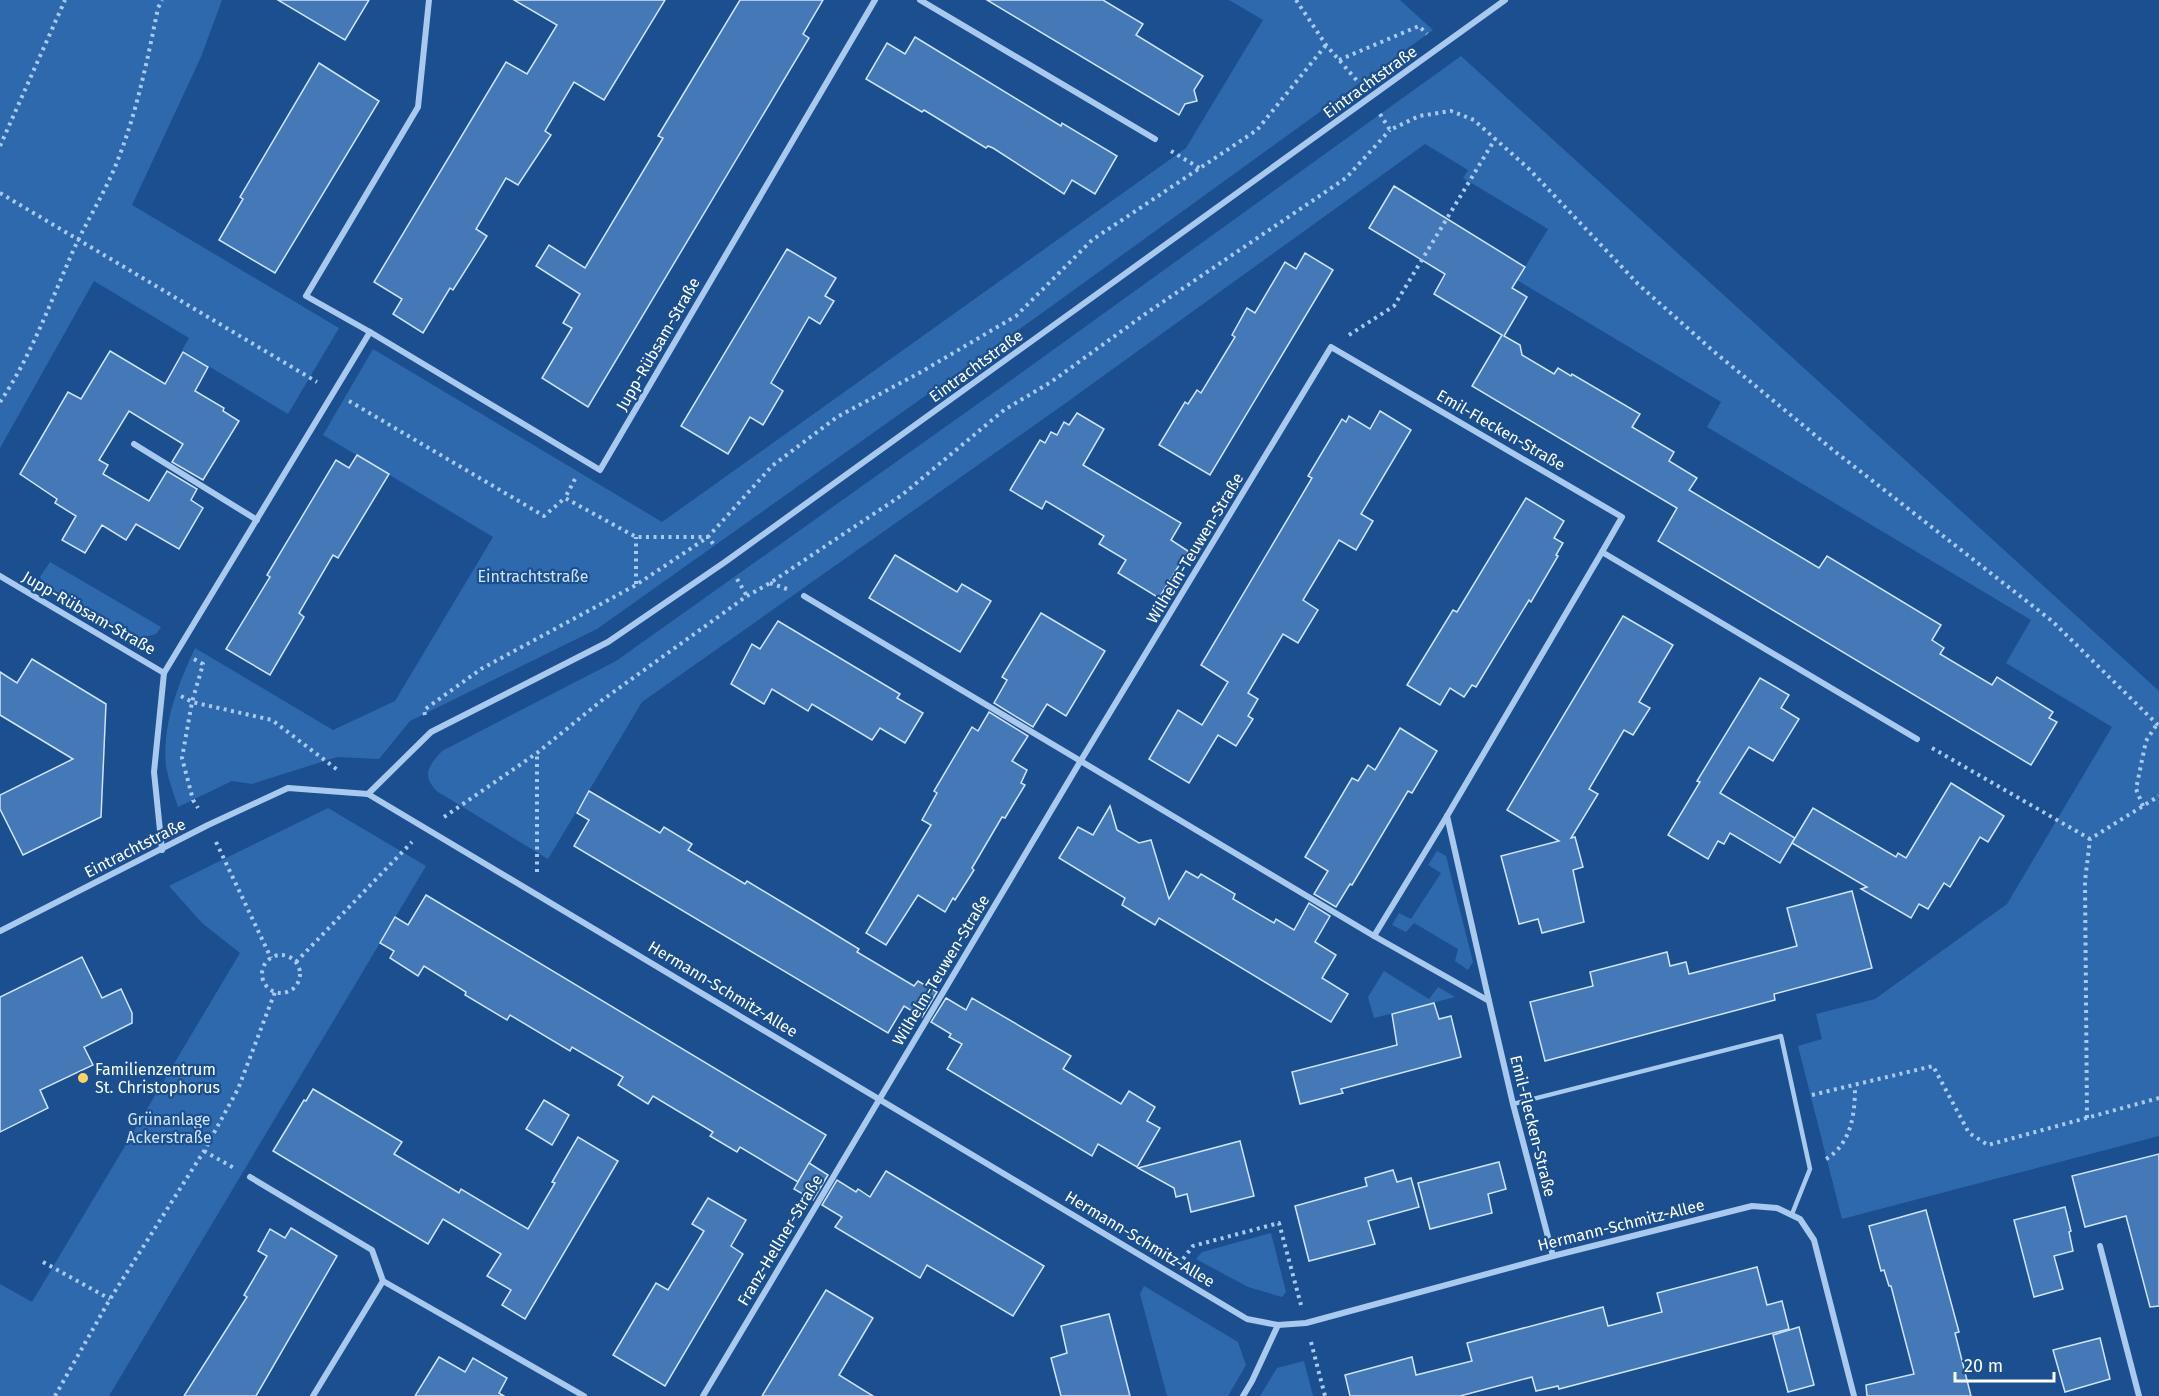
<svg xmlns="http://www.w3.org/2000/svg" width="2159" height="1396" viewBox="0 0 2159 1396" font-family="'Fira Sans',sans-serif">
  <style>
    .green { fill: #2e69ad }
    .building { fill: #4478b7; stroke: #cfe3fa; stroke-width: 1.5 }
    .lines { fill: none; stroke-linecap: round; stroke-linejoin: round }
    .path { stroke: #a9c9ee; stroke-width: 4; stroke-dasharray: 3 4.5; stroke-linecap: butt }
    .lane { stroke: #a9c9ee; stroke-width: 4.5 }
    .street { stroke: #a9c9ee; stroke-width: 6 }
    .poi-dot { fill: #ffd166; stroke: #1b4f8f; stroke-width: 2 }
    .labels { text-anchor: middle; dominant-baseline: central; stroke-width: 4.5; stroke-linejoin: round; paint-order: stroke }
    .street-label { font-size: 16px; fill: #fff; stroke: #1b4f8f }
    .park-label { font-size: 16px; fill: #cfe3fa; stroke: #1b4f8f }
    .poi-label { font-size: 16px; fill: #fff; stroke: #1b4f8f; text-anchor: start }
  </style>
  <rect width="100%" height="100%" fill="#1b4f8f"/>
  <g class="green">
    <polygon points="0,0 222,0 201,57 132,205 339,328 288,414 182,350 189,338 94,281 0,448"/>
    <path d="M1229,0H1400L1433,30L1042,313L597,629L410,721L379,759L337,757L252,784L232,781L178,807C174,794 168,779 166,766C162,724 178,685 195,648L333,730L395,701L493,537L323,435L373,349L662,522L1186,148L1263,20Z"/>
    <path d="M1461,56L2159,691V1136L1842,1219L1798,1046L1822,1039L1816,1014L1875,999L2007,904L2112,727L2006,663L2031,620L1707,427L1721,402L1517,280L1548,229L1463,178L1468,170L1425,144L1063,405L642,702L548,859L438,792C421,776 428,766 442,751L616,661L1021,373Z"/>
    <polygon points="50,562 161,627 156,634 133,640 45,588 40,577"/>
    <polygon points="328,808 426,866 109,1396 0,1396 0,1284 32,1302 240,953 202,923 169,886"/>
    <polygon points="1437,851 1446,856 1473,962 1468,970 1455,961 1458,949 1414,923 1406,932 1392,925 1399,913 1411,919 1441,873 1428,865"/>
    <polygon points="1384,971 1429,999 1438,987 1455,997 1374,1018 1368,997"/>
    <polygon points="1271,1233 1286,1292 1282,1297 1248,1287 1196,1259 1202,1252"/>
    <polygon points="1144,1286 1238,1342 1246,1365 1228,1396 1167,1396 1140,1294"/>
    <polygon points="1304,1361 1313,1396 1260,1396 1277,1368"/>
  </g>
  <g class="building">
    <polygon points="278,0 369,0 345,40"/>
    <polygon points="514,0 665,0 604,100 574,82 545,131 551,135 518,185 506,178 476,229 487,236 453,290 450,288 423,333 393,314 402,299 374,282 506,62 527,74 557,25"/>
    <polygon points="740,0 823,0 803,34 809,38 588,407 542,378 572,328 563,323 580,294 536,266 549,245 585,268 663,138 658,136"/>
    <polygon points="987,0 1103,0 1143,24 1136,35 1203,76 1194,90 1197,101 1185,104 1179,115"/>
    <polygon points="915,37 1061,126 1062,123 1117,156 1095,194 1072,180 1064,194 993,148 988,146 986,148 924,110 922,112 866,79 887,43 905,54"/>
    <polygon points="319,63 379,101 275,273 219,240 243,199 240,197"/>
    <polygon points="1394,186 1525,267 1512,288 1527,297 1504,336 1520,345 1522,355 1554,374 1558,368 1571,376 1572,374 1640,414 1632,427 1674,452 1669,461 1697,478 1689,490 1819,568 1827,556 1941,625 1932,640 1944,648 1940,654 1992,685 1997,677 2053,712 2049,718 2057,722 2031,765 1658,541 1677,508 1472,386 1502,335 1434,294 1445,274 1369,228"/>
    <polygon points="787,249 836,278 825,296 834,301 820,324 809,317 771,383 783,391 763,425 750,417 728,454 681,426"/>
    <polygon points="1305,253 1333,270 1210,475 1159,445 1185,402 1188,404 1197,390 1201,393 1235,337 1232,335 1247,308 1255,313 1285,262 1296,269"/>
    <polygon points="110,351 165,384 183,352 208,367 195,391 224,408 223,411 239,421 203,480 172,462 183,444 129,411 99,460 108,465 103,474 149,501 167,471 197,489 191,500 203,508 179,549 136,524 126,540 102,525 85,553 62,540 76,516 55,503 57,499 20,474 68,392 81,399"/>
    <polygon points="1380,411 1411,430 1361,514 1373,521 1356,550 1339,540 1303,600 1318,610 1298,643 1283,634 1248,693 1258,699 1248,716 1253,719 1236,746 1218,735 1189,783 1149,759 1178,710 1202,725 1228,682 1201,665 1312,478 1308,476 1342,419 1346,422 1349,416 1370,429"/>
    <polygon points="1077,413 1104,429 1083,465 1181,523 1171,540 1188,551 1159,598 1118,573 1126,560 1099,544 1104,536 1046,501 1042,509 1010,490 1040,440 1045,443 1051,432 1057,435 1064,422 1069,425"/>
    <polygon points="357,455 389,474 338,558 333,555 299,613 304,617 270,675 226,649 270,577 267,575 336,460 349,468"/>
    <polygon points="1526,498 1564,521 1554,538 1563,543 1556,555 1558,556 1531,602 1529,600 1476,687 1472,685 1464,697 1450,688 1440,705 1407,685 1453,610 1457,612"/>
    <polygon points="895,555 957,592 962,584 991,601 960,652 869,598"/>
    <polygon points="1041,613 1105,651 1066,716 1047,704 1033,727 994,703 1007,680 1002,677"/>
    <polygon points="1623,616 1673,645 1639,702 1650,708 1633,735 1624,730 1589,789 1598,794 1571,838 1575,837 1583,867 1573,870 1584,922 1542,933 1538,919 1519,924 1501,856 1559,841 1507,810"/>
    <polygon points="778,621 900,694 897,698 923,713 905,743 880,728 872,740 812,704 808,711 772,689 764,704 731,684 752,644 760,649"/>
    <polygon points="32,659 106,704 101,817 23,855 0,809 0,795 73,759 0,715 0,672 17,683"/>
    <polygon points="1760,678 1789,695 1781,708 1799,719 1773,761 1749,747 1720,793 1795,838 1780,863 1730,833 1724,844 1718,841 1708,859 1668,835 1700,782 1697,781"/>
    <polygon points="989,712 1028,736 1012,761 1027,770 1021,783 1025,785 1005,818 1002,817 972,868 974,870 955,900 953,898 945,912 918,895 886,945 866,933 931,825 922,820 937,793 934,791 972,727 978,731"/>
    <polygon points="1400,728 1437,751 1412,793 1408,791 1352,885 1350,884 1336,907 1314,894 1328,871 1305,857 1352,778 1358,781 1368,765 1375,770"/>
    <polygon points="1951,783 2004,816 1988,842 1980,837 1950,887 1944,883 1928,909 1919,904 1911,918 1861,889 1867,887 1792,843 1813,808 1896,857 1898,853 1906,858"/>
    <polygon points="589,791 660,833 664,827 692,844 688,850 745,884 747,881 810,919 859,949 857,952 914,986 918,981 937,992 922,1017 904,1006 888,1033 574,846 589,820 577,813"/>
    <polygon points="1110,806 1117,830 1139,843 1151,840 1169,899 1186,871 1198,878 1201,874 1235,894 1233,899 1274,923 1276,919 1294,930 1309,903 1330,916 1315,942 1336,955 1322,978 1348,994 1331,1022 1159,918 1155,925 1140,916 1122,905 1125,898 1059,858 1078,827 1093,835"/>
    <polygon points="1852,891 1872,968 1774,994 1775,1000 1545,1061 1530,1002 1593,986 1590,972 1667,952 1670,966 1686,962 1689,974 1797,946 1787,908"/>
    <polygon points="426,895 826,1135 798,1182 740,1147 737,1152 710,1136 713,1132 653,1096 648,1104 618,1085 623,1077 572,1047 570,1051 510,1015 507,1020 465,995 466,992 424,966 418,976 390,958 394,951 380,943 395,917 408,925"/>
    <polygon points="82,957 102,998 121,989 132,1013 132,1023 84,1047 93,1065 40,1090 48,1108 0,1132 0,997"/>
    <polygon points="946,998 966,1010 972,998 1071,1056 1063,1069 1121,1104 1129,1091 1155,1107 1147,1121 1160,1128 1137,1167 1098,1144 1092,1156 947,1069 962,1044 949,1037 951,1034 931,1022"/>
    <polygon points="1434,1003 1439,1019 1451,1016 1461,1057 1341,1089 1343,1093 1300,1104 1292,1072 1397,1045 1392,1014"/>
    <polygon points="313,1089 402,1142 394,1154 459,1193 461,1189 528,1229 555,1183 552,1182 578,1137 618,1161 525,1319 502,1305 511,1290 487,1276 501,1254 443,1219 428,1244 273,1151 304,1100 306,1101"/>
    <polygon points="544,1100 569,1115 552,1145 526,1129"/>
    <polygon points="1240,1141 1254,1196 1191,1212 1187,1194 1176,1197 1174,1188 1138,1168"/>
    <polygon points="2159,1154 2159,1306 2150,1307 2126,1216 2085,1227 2072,1176"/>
    <polygon points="1499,1162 1506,1189 1488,1194 1492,1213 1430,1229 1418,1183"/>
    <polygon points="809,1163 828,1175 813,1200 794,1189"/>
    <polygon points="1393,1170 1397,1182 1411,1178 1419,1207 1368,1221 1375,1244 1309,1261 1295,1206 1367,1186 1365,1178"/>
    <polygon points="886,1171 1044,1266 1013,1316 927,1265 920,1278 835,1227 842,1217 822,1205 837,1180 856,1192 858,1189 870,1197"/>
    <polygon points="708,1198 746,1220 731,1246 743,1254 665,1386 613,1355 656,1283 668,1290 704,1231 692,1224"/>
    <polygon points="2065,1207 2071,1231 2069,1232 2073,1251 2054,1256 2063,1289 2034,1297 2014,1220"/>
    <polygon points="1926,1210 1959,1332 1955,1333 1971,1396 1867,1396 1866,1385 1914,1374 1891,1286 1889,1286 1884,1270 1881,1271 1869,1226"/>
    <polygon points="291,1228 337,1256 256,1396 184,1396 247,1297 244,1295 267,1256 258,1251 270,1229 285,1238"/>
    <polygon points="1757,1267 1767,1305 1782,1301 1789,1329 1559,1389 1558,1386 1536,1391 1532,1377 1460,1396 1350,1396 1345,1375 1412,1357 1416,1375 1472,1361 1467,1343 1603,1307 1608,1326 1662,1312 1657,1293"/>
    <polygon points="826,1290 873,1318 839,1375 873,1396 762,1396"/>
    <polygon points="1109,1314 1130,1396 1061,1396 1051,1358 1067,1353 1061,1326"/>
    <polygon points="1799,1327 1814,1385 1788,1392 1773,1335"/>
    <polygon points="2100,1338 2110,1379 2065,1392 2053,1350"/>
    <polygon points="439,1357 465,1372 473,1358 507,1378 499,1393 504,1396 415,1396"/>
  </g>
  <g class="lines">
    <g class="path">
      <polyline points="1296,0 1326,45 1359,83"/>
      <polyline points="1339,60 1419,26 1427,34"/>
      <polyline points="1380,114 1390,130 1419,116 1451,111 1474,120 1530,170 1638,284 1712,350 1833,450 2052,621 2159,726"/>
      <polyline points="0,146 65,0"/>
      <polyline points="1171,151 1201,169"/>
      <polyline points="0,193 317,382"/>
      <polyline points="1349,335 1394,306 1495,139"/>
      <polyline points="349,401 544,516 565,498"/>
      <path d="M0,402C30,358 49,306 70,258C83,227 102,198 115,167C136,116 147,62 158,8L162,0"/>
      <polyline points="575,479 565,498 636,537 708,537 714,545"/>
      <polyline points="737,579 747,596"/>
      <polyline points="770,583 787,589"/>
      <polyline points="636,584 636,537"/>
      <polyline points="194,659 203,664 192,702 182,758 193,800 198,808"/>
      <polyline points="181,696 192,702 272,720 339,771"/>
      <polyline points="425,715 424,710 481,669 636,585 708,537 772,466 837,417 921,372 1016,316 1092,240 1257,130 1326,45"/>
      <polyline points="1932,748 2090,839"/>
      <polyline points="2143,806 2136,789 2146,741 2157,724"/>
      <polyline points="444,817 537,753 601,701 747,596 770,583 902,495 1004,410 1051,382 1148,312 1346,178 1390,130"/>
      <polyline points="216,842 271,958"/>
      <polyline points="537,872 537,753"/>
      <circle cx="281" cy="974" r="19"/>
      <polyline points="296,962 412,842"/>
      <polyline points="1812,1095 1933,1066 1969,1133 1988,1145 2159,1098"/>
      <polyline points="2087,1118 2085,881 2090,839 2159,796"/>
      <polyline points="204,1151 234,1168"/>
      <path d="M1826,1159C1852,1143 1855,1113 1855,1086"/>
      <polyline points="1183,1259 1193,1246 1279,1223 1301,1305"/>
      <polyline points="43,1262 110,1299"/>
      <polyline points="1311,1342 1325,1396"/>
      <polyline points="55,1396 110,1299 204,1151 238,1089 275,992"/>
    </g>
    <polyline class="lane" points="1513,1104 1781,1036 1810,1169 1792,1214"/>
    <g class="street">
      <polyline points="920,0 1155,139"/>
      <polyline points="370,332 600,470 875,0"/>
      <polyline points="134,444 257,520"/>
      <polyline points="0,576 164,673"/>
      <polyline points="804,596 1374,936 1489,1001 1513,1104 1553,1256"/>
      <polyline points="368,794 431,732 608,642 725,562 1505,0"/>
      <polyline points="1447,816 1489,1001"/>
      <polyline points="162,850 154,772 164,673 370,332 306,296 418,107 429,0"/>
      <polyline points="0,931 208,825 288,788 368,794 1247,1319 1278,1325 1306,1323 1553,1256 1752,1206 1777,1208 1800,1219 1814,1240 1854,1396"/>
      <polyline points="1374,936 1447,816 1602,552"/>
      <polyline points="250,1177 372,1250 383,1281"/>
      <polyline points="2100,1246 2139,1396"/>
      <polyline points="313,1396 383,1281 584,1396"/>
      <polyline points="703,1396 1080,762 1331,347 1622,517 1602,552 1917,739"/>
      <polyline points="1243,1396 1252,1381 1278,1325"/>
    </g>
  </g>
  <circle class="poi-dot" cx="83" cy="1078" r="6"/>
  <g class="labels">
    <g class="street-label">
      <text transform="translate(1370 82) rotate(-36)">Eintrachtstraße</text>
      <text transform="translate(658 344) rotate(-60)">Jupp-Rübsam-Straße</text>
      <text transform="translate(976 366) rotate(-36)">Eintrachtstraße</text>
      <text transform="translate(1501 430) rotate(30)">Emil-Flecken-Straße</text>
      <text transform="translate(1195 548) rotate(-59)">Wilhelm-Teuwen-Straße</text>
      <text transform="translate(89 613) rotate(30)">Jupp-Rübsam-Straße</text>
      <text transform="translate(135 848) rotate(-27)">Eintrachtstraße</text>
      <text transform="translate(941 970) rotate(-59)">Wilhelm-Teuwen-Straße</text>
      <text transform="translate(723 989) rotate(31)">Hermann-Schmitz-Allee</text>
      <text transform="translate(1533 1126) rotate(76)">Emil-Flecken-Straße</text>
      <text transform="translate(1621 1225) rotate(-14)">Hermann-Schmitz-Allee</text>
      <text transform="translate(1140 1239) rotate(31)">Hermann-Schmitz-Allee</text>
      <text transform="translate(780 1240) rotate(-59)">Franz-Hellner-Straße</text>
    </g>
    <g class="park-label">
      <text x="533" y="576">Eintrachtstraße</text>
      <text x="169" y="1119">Grünanlage<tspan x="169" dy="18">Ackerstraße</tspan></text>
    </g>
    <g class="poi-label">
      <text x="95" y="1069">Familienzentrum<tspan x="95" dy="18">St. Christophorus</tspan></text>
    </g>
  </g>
  <path d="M1955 1372v9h99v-9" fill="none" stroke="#ffffff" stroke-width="3"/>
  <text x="1964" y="1372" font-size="18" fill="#ffffff" stroke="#1b4f8f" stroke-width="4.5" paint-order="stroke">20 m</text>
</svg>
